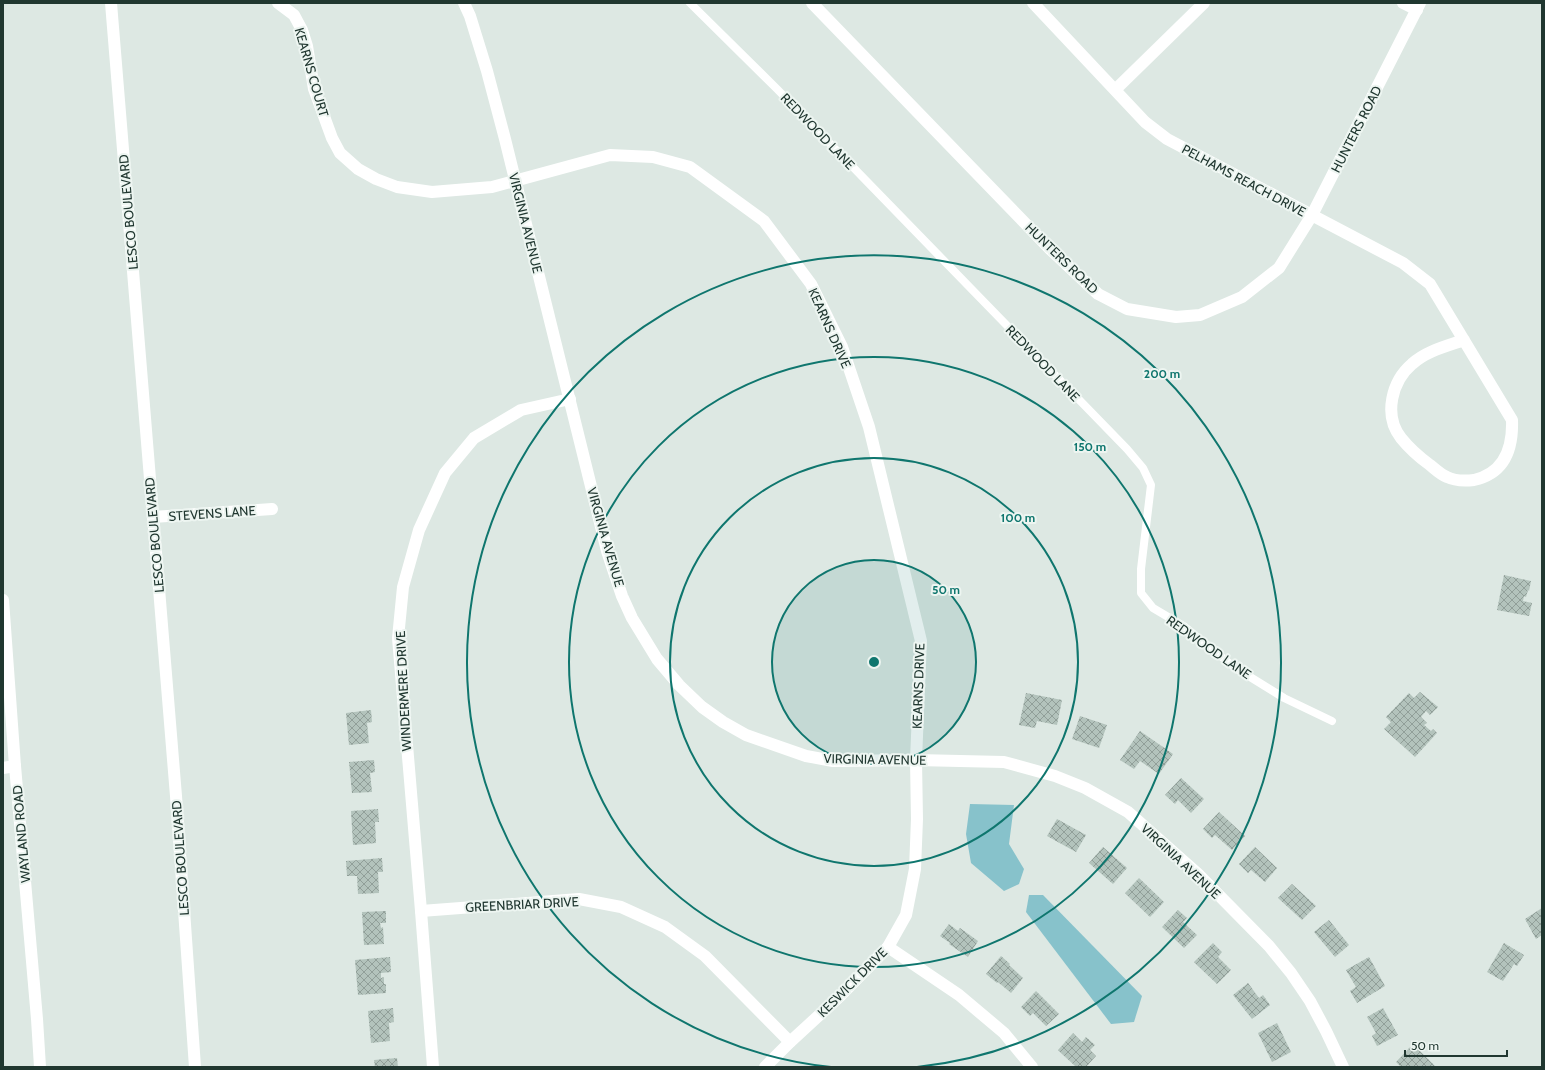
<svg xmlns="http://www.w3.org/2000/svg" width="1545" height="1070" viewBox="0 0 1545 1070" font-family="Cabin,sans-serif">
  <style>
    .water { fill: #87c2cb }
    .building { fill: url(#building-cross-hatch) }
    .lines { fill: none; stroke-linecap: round; stroke-linejoin: round }
    .service { stroke: #fff; stroke-width: 8 }
    .minor { stroke: #fff; stroke-width: 12 }
    .tertiary { stroke: #fff; stroke-width: 12 }
    .ring { fill: none; stroke: #0f766e; stroke-width: 2 }
    .labels { text-anchor: middle; dominant-baseline: central; stroke-width: 4; stroke-linejoin: round; paint-order: stroke }
    .street-label { font-size: 13px; fill: #203730; stroke: #edf5f1 }
    .centre { fill: #0f766e; stroke: #edf5f1; stroke-width: 2 }
    .ring-label { font-size: 12px; text-anchor: middle; font-weight: bold; fill: #0f766e; stroke: #edf5f1; stroke-width: 4; stroke-linejoin: round; paint-order: stroke }
  </style>
  <defs>
    <pattern id="building-cross-hatch" width="8" height="8" patternUnits="userSpaceOnUse"><rect width="8" height="8" fill="#b3c3bc"/><path d="M0 0l8 8M0 8l8-8" fill="none" stroke="#919f99"/></pattern>
  </defs>
  <rect width="100%" height="100%" fill="#dde8e3"/>
  <g class="water">
    <polygon points="970,804 1014,805 1009,844 1024,869 1019,884 1004,891 971,863 966,834"/>
    <polygon points="1029,895 1043,895 1142,996 1134,1022 1111,1024 1026,912"/>
  </g>
  <g class="building">
    <polygon points="1504,575 1531,581 1529,591 1528,590 1526,597 1524,596 1523,601 1532,603 1529,616 1497,610"/>
    <polygon points="1420,692 1438,707 1430,715 1426,711 1421,717 1427,723 1424,725 1431,731 1433,729 1437,733 1415,757 1384,729 1391,722 1386,717 1409,693 1414,698"/>
    <polygon points="1026,693 1062,700 1057,725 1037,721 1035,728 1019,725"/>
    <polygon points="371,710 372,722 367,723 369,743 349,745 346,713"/>
    <polygon points="1080,716 1107,725 1099,748 1072,739"/>
    <polygon points="1140,731 1173,754 1159,774 1140,761 1134,769 1120,760"/>
    <polygon points="374,760 375,772 370,773 372,792 352,793 349,762"/>
    <polygon points="1181,778 1204,799 1191,813 1178,800 1175,804 1165,795"/>
    <polygon points="378,809 379,822 375,822 376,843 353,845 351,811"/>
    <polygon points="1219,812 1245,836 1232,850 1215,835 1212,838 1203,829"/>
    <polygon points="1057,819 1086,835 1076,852 1047,836"/>
    <polygon points="1103,847 1127,868 1113,884 1089,863"/>
    <polygon points="1255,847 1277,868 1265,882 1251,870 1248,873 1239,864"/>
    <polygon points="382,858 383,872 378,872 379,893 358,894 357,876 347,876 346,861"/>
    <polygon points="1139,878 1164,902 1150,917 1125,893"/>
    <polygon points="1292,884 1316,906 1302,920 1278,898"/>
    <polygon points="1542,908 1542,935 1536,939 1525,919"/>
    <polygon points="1178,910 1187,918 1183,922 1197,935 1184,948 1162,927"/>
    <polygon points="386,911 386,923 380,923 381,928 383,927 384,944 364,945 362,912"/>
    <polygon points="1329,920 1349,945 1335,957 1314,932"/>
    <polygon points="949,924 958,931 960,928 978,941 968,957 949,944 950,943 940,936"/>
    <polygon points="1213,943 1222,952 1218,957 1231,970 1217,984 1194,962"/>
    <polygon points="1504,943 1524,955 1517,966 1514,964 1503,981 1487,972"/>
    <polygon points="1001,956 1010,964 1009,965 1023,978 1011,993 998,982 997,983 986,974"/>
    <polygon points="390,957 391,972 381,973 381,978 384,977 384,984 386,984 386,993 358,995 355,960"/>
    <polygon points="1369,957 1385,986 1357,1003 1350,991 1356,987 1346,970"/>
    <polygon points="1248,983 1259,998 1263,995 1270,1005 1252,1019 1233,995"/>
    <polygon points="1036,991 1059,1014 1046,1026 1033,1013 1030,1016 1021,1007"/>
    <polygon points="393,1008 394,1022 389,1023 390,1041 371,1043 368,1011"/>
    <polygon points="1383,1008 1398,1035 1377,1046 1372,1036 1376,1033 1367,1017"/>
    <polygon points="1277,1023 1291,1052 1272,1062 1258,1033"/>
    <polygon points="1073,1033 1082,1042 1086,1037 1095,1045 1090,1050 1096,1056 1086,1067 1074,1067 1075,1066 1058,1050"/>
    <polygon points="1413,1044 1435,1066 1434,1067 1401,1067 1396,1062"/>
    <polygon points="397,1058 398,1067 375,1067 374,1060"/>
  </g>
  <g class="lines">
    <polyline class="service" points="690,3 777,89 1127,449 1143,468 1151,485 1141,569 1141,593 1153,608 1185,627 1234,667 1284,698 1332,721"/>
    <g class="minor">
      <polyline points="111,3 176,796 195,1067"/>
      <polyline points="278,3 294,15 302,30 307,46 314,89 332,138 340,153 358,169 376,179 397,187 432,192 492,187 610,155 653,157 690,167 764,221 811,284 842,347 869,427 921,641 916,760 917,819 915,869 906,915 888,947 840,996 790,1042 765,1067"/>
      <polyline points="812,3 1050,249 1098,294 1127,309 1176,317 1200,315 1242,297 1279,268 1312,215 1420,3"/>
      <path d="M1033,3L1145,122L1167,139L1403,263L1430,284L1512,420C1513,448 1505,473 1474,480C1465,481 1455,481 1447,477C1441,475 1435,469 1430,465C1419,457 1409,448 1401,438C1383,415 1392,381 1412,364C1426,351 1447,346 1464,340"/>
      <polyline points="1403,3 1417,10"/>
      <polyline points="1116,89 1204,3"/>
      <polyline points="153,517 272,509"/>
      <polyline points="3,600 15,766 37,1019 40,1067"/>
      <polyline points="3,768 15,766"/>
      <polyline points="421,911 579,899 621,907 665,927 705,956 790,1042"/>
      <polyline points="888,947 959,995 1004,1033 1032,1067"/>
      <polyline points="433,1067 421,911 398,638 403,587 419,530 445,473 474,438 521,410 570,399"/>
    </g>
    <polyline class="tertiary" points="464,3 470,16 487,71 505,139 607,551 622,596 632,618 657,659 679,685 702,707 723,722 746,735 806,756 833,761 916,760 1004,762 1055,776 1085,788 1128,812 1198,874 1269,946 1291,973 1310,1001 1326,1031 1343,1067"/>
  </g>
  <circle cx="874" cy="662" r="102" fill="#0f766e" fill-opacity=".12"/>
  <g class="ring">
    <circle cx="874" cy="662" r="102"/>
    <circle cx="874" cy="662" r="204"/>
    <circle cx="874" cy="662" r="305"/>
    <path d="M831 1067A407 407 0 1 1 917 1067"/>
  </g>
  <g class="labels">
    <g class="street-label">
      <text transform="translate(312 72) rotate(74)">KEARNS COURT</text>
      <text transform="translate(1356 129) rotate(-63)">HUNTERS ROAD</text>
      <text transform="translate(818 131) rotate(46)">REDWOOD LANE</text>
      <text transform="translate(1244 180) rotate(28)">PELHAMS REACH DRIVE</text>
      <text transform="translate(128 212) rotate(-95)">LESCO BOULEVARD</text>
      <text transform="translate(526 223) rotate(76)">VIRGINIA AVENUE</text>
      <text transform="translate(1062 258) rotate(44)">HUNTERS ROAD</text>
      <text transform="translate(830 328) rotate(66)">KEARNS DRIVE</text>
      <text transform="translate(1043 363) rotate(46)">REDWOOD LANE</text>
      <text transform="translate(212 513) rotate(-4)">STEVENS LANE</text>
      <text transform="translate(154 535) rotate(-95)">LESCO BOULEVARD</text>
      <text transform="translate(606 537) rotate(74)">VIRGINIA AVENUE</text>
      <text transform="translate(1209 647) rotate(35)">REDWOOD LANE</text>
      <text transform="translate(918 686) rotate(-88)">KEARNS DRIVE</text>
      <text transform="translate(403 691) rotate(-93)">WINDERMERE DRIVE</text>
      <text transform="translate(875 759) rotate(1)">VIRGINIA AVENUE</text>
      <text transform="translate(21 834) rotate(-95)">WAYLAND ROAD</text>
      <text transform="translate(180 858) rotate(-94)">LESCO BOULEVARD</text>
      <text transform="translate(1181 861) rotate(43)">VIRGINIA AVENUE</text>
      <text transform="translate(522 904) rotate(-3)">GREENBRIAR DRIVE</text>
      <text transform="translate(852 982) rotate(-45)">KESWICK DRIVE</text>
    </g>
  </g>
  <circle cx="874" cy="662" r="6" class="centre"/>
  <g class="ring-label">
    <text x="1162" y="378">200 m</text>
    <text x="1090" y="451">150 m</text>
    <text x="1018" y="522">100 m</text>
    <text x="946" y="594">50 m</text>
  </g>
  <rect width="1545" height="1070" fill="none" stroke="#203730" stroke-width="8"/>
  <path d="M1405 1050v6h102v-6" fill="none" stroke="#203730" stroke-width="2"/>
  <text x="1411" y="1050" font-size="12" fill="#203730" stroke="#edf5f1" stroke-width="3" paint-order="stroke">50 m</text>
</svg>
